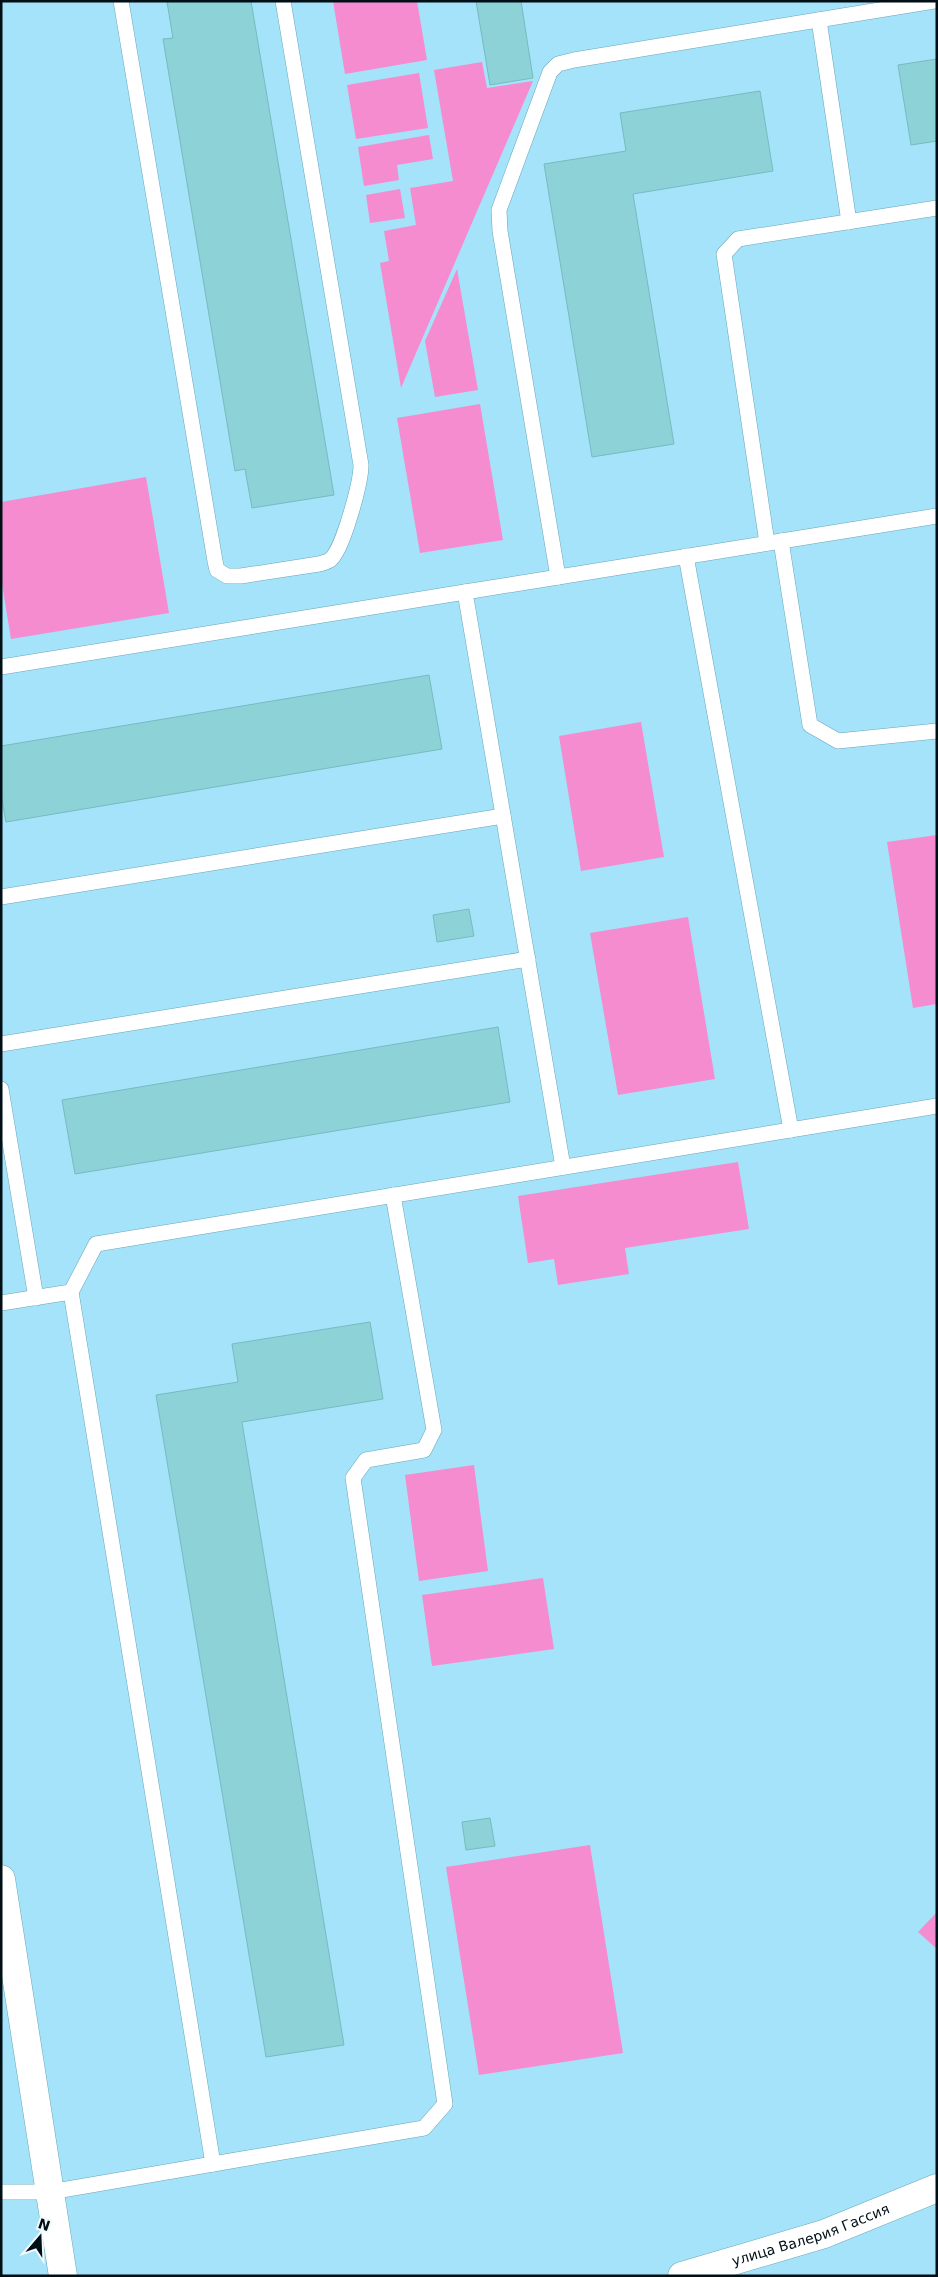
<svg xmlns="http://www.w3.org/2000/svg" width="938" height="2277" viewBox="0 0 938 2277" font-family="'DejaVu Sans',sans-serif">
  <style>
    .green { fill: #f58cd0 }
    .building { fill: #8dd2d7; stroke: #76bbc1 }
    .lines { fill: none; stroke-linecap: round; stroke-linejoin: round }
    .service-casing { stroke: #69a6bb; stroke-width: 16 }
    .minor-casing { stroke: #69a6bb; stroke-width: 29 }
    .service { stroke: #fff; stroke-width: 15 }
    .minor { stroke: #fff; stroke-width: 28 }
    .labels { text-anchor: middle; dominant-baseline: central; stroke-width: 4; stroke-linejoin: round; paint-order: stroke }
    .street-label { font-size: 14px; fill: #000f16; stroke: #f4fafc }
  </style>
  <rect width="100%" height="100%" fill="#a4e3f9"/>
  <g class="green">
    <polygon points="333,1 417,1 427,60 345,74"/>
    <polygon points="482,62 487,88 533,81 401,388 380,263 389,261 384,231 416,225 410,188 453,181 434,70"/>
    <polygon points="419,73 428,128 356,139 347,85"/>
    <polygon points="429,135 433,159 397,165 399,180 364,186 358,147"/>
    <polygon points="400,189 405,218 370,223 366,195"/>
    <polygon points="457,269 478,390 435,397 425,341"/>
    <polygon points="480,404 503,540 420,553 397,418"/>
    <polygon points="146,477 169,613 11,639 1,578 1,502"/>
    <polygon points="641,722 664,857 581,871 559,736"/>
    <polygon points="937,835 937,1004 913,1008 887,842"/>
    <polygon points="688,917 715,1079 618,1095 590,933"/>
    <polygon points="738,1162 749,1229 625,1248 629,1274 558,1285 554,1259 528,1263 518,1196"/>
    <polygon points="474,1465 488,1571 419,1581 405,1475"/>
    <polygon points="543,1578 554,1649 432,1666 422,1595"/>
    <polygon points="590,1845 623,2053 479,2075 446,1867"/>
    <polygon points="937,1912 937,1949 918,1932"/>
  </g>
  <g class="building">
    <polygon points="174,1 251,1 334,495 252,508 245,469 235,471 163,39 173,38 167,2"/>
    <polygon points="476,1 521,1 533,78 490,85"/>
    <polygon points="937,59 937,141 911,145 898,65"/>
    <polygon points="760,91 773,171 633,194 674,444 592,457 544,164 626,151 620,113"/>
    <polygon points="429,675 442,749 6,822 1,795 1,746"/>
    <polygon points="469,909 474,936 437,942 433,915"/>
    <polygon points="498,1027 510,1102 75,1174 62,1100"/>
    <polygon points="370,1322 383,1399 242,1422 344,2045 266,2057 156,1395 238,1382 232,1344"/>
    <polygon points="490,1818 495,1846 466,1850 462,1822"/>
  </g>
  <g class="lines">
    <defs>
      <g id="service">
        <path d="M121,1L215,561L217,570L227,576H241L319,564C322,563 327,562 330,560C343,550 361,482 361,465L283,1"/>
        <polyline points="819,20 849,222"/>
        <polyline points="781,541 810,725 838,741 937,731"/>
        <polyline points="767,543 724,254 738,239 937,208"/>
        <polyline points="686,556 791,1130"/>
        <polyline points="558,577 500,231 499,210 550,72 558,64 574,60 934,1"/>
        <polyline points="1,667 465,592"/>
        <polyline points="1,897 503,816"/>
        <polyline points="1,1044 528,959"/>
        <polyline points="1,1089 36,1298"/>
        <polyline points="563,1167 465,592 937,516"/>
        <polyline points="1,1303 71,1292 96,1244 937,1106"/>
        <polyline points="213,2164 424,2128 445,2104 353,1478 366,1460 424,1450 434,1430 393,1195"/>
        <polyline points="1,2192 50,2192 213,2164 71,1292"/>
      </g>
      <g id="minor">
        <polyline points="1,1879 63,2276"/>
        <path id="s1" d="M682,2276L824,2234L937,2188"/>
      </g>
    </defs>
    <use href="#service" class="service-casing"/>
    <use href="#minor" class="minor-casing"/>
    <use href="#service" class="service"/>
    <use href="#minor" class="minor"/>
  </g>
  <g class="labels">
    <g class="street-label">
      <text stroke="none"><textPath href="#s1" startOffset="135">улица Валерия Гассия</textPath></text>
    </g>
  </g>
  <rect width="938" height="2277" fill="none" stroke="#000f16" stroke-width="5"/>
  <g transform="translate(40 2237) rotate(19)" stroke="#f4fafc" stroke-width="4" paint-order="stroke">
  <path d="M0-4L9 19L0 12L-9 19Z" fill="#000f16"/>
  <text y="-8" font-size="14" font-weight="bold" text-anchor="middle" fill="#000f16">N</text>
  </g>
</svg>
